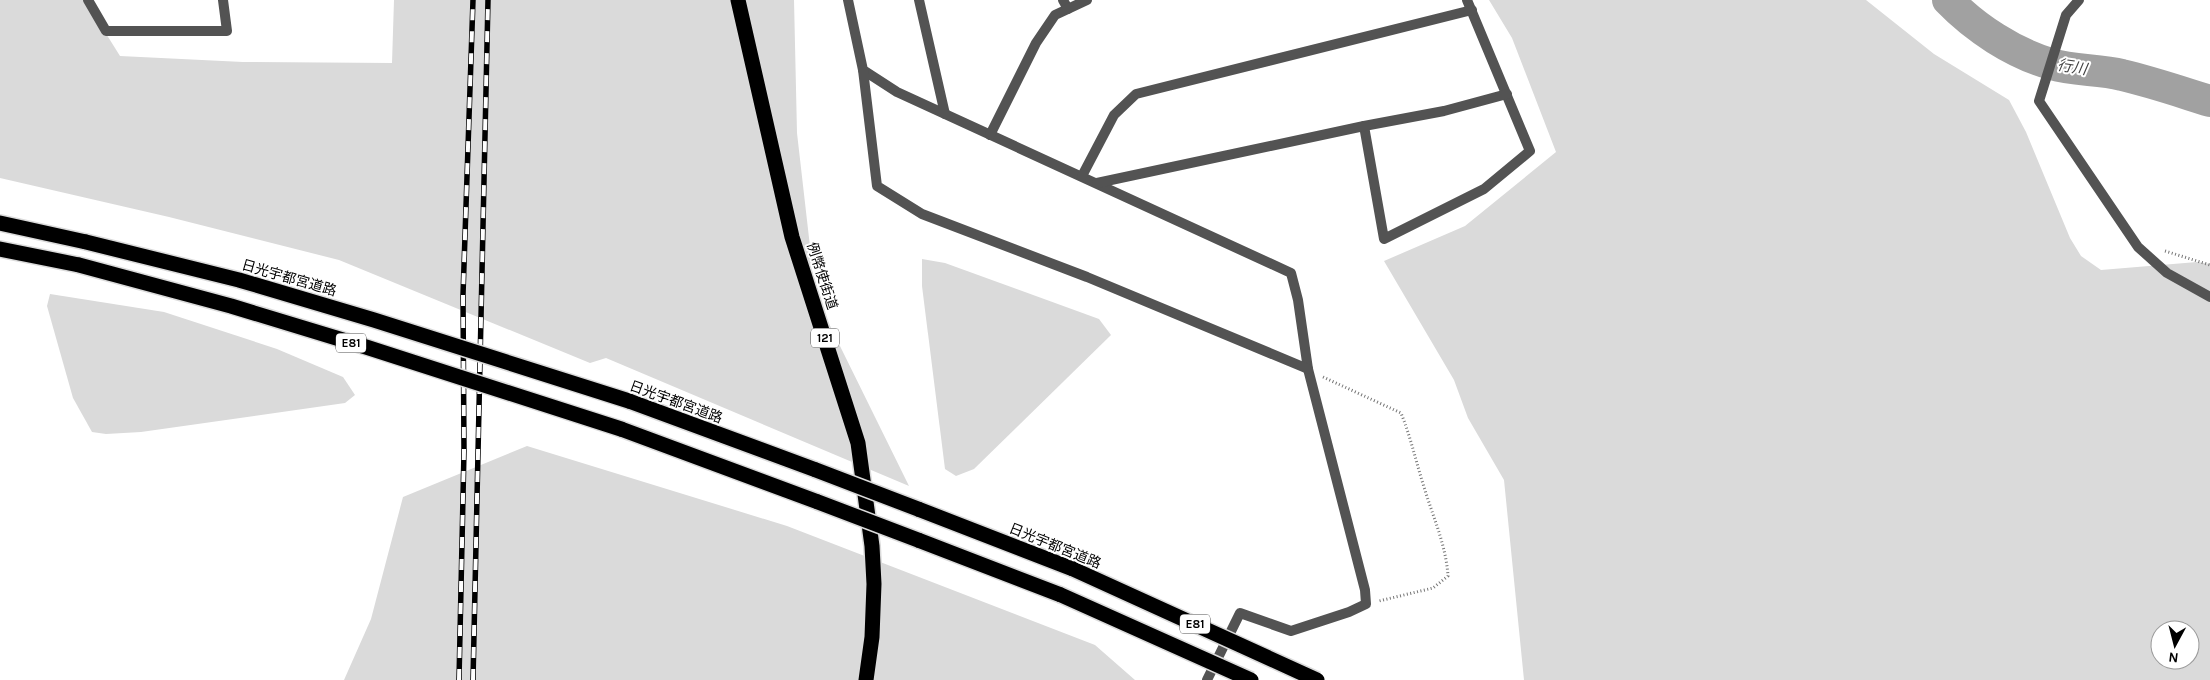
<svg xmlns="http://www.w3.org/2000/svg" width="2210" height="680" viewBox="0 0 2210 680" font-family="Karla,'Noto Sans JP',sans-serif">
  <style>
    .green { fill: #dadada; fill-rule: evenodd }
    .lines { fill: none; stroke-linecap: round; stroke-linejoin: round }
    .river { stroke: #a1a1a1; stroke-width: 32 }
    .highway-casing { stroke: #dbdbdb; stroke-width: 18 }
    .path { stroke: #757575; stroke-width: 3; stroke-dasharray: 1 2.5; stroke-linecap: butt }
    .street { stroke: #535353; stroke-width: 10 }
    .highway { stroke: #000; stroke-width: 15 }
    .rail-casing { stroke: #000; stroke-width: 5.5 }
    .rail { stroke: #fff; stroke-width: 4; stroke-dasharray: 11; stroke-linecap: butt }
    .highway-bridge-casing { stroke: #dbdbdb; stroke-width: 18; stroke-linecap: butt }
    .highway-bridge { stroke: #000; stroke-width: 15 }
    .labels { text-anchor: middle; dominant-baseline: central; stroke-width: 4; stroke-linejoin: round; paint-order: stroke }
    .shield { fill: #fff; stroke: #4c4c4c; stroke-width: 1 }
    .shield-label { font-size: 12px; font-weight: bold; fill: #000 }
    .street-label { font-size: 14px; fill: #000; stroke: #fff }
    .water-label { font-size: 15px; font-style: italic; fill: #424242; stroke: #fff }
  </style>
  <rect width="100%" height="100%" fill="#fff"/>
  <g class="green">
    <polygon points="0,0 85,0 120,56 243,62 392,63 394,0 794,0 797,133 812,264 803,271 909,486 606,358 590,363 339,260 169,217 0,178"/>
    <path d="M1489,0H1866L1934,54L2009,100L2026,132L2070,238L2081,256L2101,270L2197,262L2210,264V680H1524L1504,480L1468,418L1454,380L1384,261L1465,226L1556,152L1512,38ZM2160,630H2190V660H2160Z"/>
    <polygon points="922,259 945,263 1099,319 1111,335 974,469 956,476 945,469 922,286"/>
    <polygon points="50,294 164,312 277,349 343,377 355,395 345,403 141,432 106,434 92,432 73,398 47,306"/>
    <polygon points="527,446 787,526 1095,645 1135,680 344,680 371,619 403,497"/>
  </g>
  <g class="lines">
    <path class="river" d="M1948,0C1975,28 2013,53 2051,64C2074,71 2099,69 2122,75C2152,82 2181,92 2210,101"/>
    <defs>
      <g id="highway">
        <polyline points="738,0 792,237 858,443 872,546 874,584 872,637 866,680"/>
        <polyline points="0,223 86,242"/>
        <polyline points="0,249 79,265"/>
        <polyline points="629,401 816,470"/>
        <polyline points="621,429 818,502"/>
        <polyline points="918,509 1073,569"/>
        <polyline points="918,540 1061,595"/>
      </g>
    </defs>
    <use href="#highway" class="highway-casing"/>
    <g class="path">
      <polyline points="2165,251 2210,265"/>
      <path d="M1323,377L1401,413C1411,438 1416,462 1424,487C1433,517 1446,545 1448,576L1433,588L1379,601"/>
    </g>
    <g class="street">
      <polyline points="88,0 106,31 227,31 223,0"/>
      <polyline points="848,0 863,70 897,92 1291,273 1298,300 1308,369 1365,590 1366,604 1349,612 1291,631 1240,613 1207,680"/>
      <polyline points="919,0 945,114"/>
      <polyline points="1063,0 1068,9"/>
      <polyline points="2079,0 2066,15 2039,101 2138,247 2167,273 2210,297"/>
      <polyline points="863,70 877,186 922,214 1087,277 1308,369"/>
      <polyline points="1364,126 1384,239 1484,189 1530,151 1467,0"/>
      <polyline points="990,135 1036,43 1055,15 1087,0"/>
      <polyline points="1082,176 1114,115 1136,94 1472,10"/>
      <polyline points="1097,183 1364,126 1444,111 1507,94"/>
    </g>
    <use href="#highway" class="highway"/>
    <defs>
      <g id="rail">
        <polyline points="459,680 464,451 463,295 473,0"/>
        <polyline points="473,680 488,0"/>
      </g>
    </defs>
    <use href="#rail" class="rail-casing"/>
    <use href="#rail" class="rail"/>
    <defs>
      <g id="highway-bridge">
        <polyline points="86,242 239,280 374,320 629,401"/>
        <polyline points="79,265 231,306 366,347 621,429"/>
        <polyline points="816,470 918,509"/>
        <polyline points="818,502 918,540"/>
        <polyline points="1073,569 1317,680"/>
        <polyline points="1061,595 1251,680"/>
      </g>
    </defs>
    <use href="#highway-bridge" class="highway-bridge-casing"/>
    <use href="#highway-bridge" class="highway-bridge"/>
  </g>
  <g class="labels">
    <g class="shield">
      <rect x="811" y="328.5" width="28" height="19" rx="4"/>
      <rect x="336" y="333.5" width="30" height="19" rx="4"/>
      <rect x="1180" y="614.5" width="30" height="19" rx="4"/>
    </g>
    <g class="shield-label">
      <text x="825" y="338">121</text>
      <text x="351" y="343">E81</text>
      <text x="1195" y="624">E81</text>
    </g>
    <g class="street-label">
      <text transform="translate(822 276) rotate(72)">例幣使街道</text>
      <text transform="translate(289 278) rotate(16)">日光宇都宮道路</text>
      <text transform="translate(676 402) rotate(20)">日光宇都宮道路</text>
      <text transform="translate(1055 546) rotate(22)">日光宇都宮道路</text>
    </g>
    <g class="water-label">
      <text transform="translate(2072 67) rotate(9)">行川</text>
    </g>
  </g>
  <g transform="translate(2175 645) rotate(187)"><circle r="24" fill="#ffffff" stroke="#999999"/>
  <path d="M0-4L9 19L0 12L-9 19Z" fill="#000000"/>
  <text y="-8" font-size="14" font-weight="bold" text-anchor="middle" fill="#000000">N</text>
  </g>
</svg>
